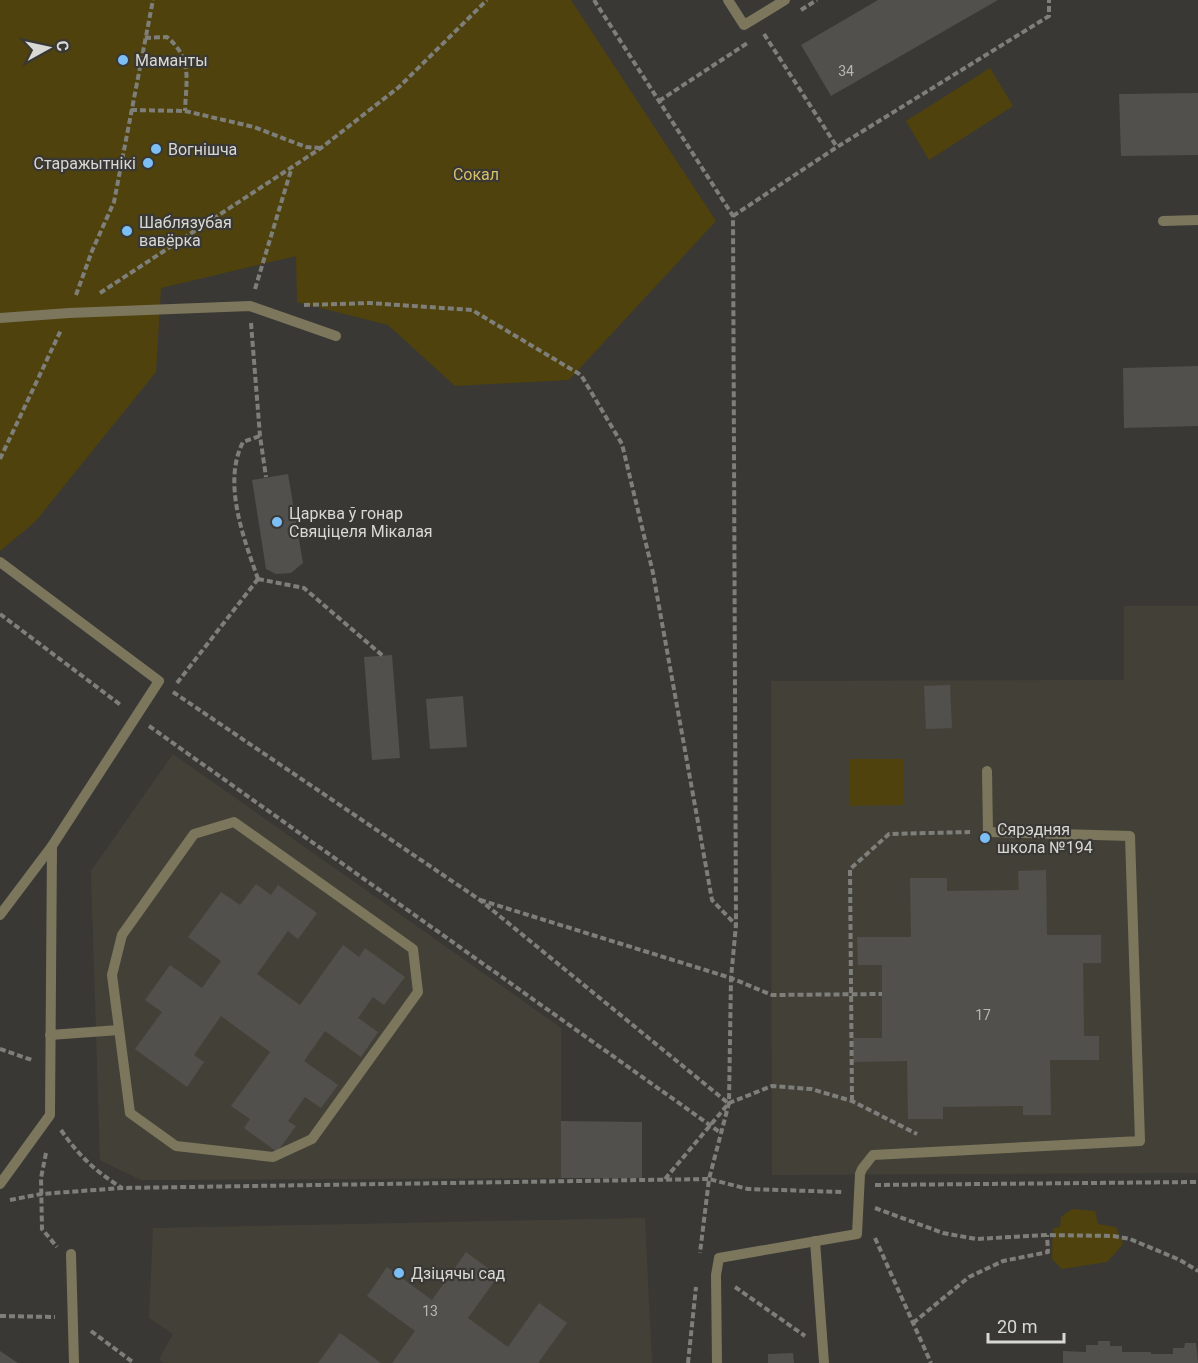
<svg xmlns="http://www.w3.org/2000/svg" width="1198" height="1363" viewBox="0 0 1198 1363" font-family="Roboto,sans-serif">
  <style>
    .built { fill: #434137 }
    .green { fill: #4f420c }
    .building { fill: #51504c }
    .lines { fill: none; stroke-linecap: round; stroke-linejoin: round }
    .path { stroke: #7e7e7a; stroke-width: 4; stroke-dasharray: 6 3; stroke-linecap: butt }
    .lane { stroke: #7c765d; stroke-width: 10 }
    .poi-dot { fill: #7abff8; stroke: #393834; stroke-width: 2 }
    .labels { text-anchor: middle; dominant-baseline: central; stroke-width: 4.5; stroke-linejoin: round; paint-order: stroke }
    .number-label { font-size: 14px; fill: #b6b6b3 }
    .poi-label { font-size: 16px; fill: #d8d8d5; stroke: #393834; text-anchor: start }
    .park-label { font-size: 16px; fill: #d7bf66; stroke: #393834 }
  </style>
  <rect width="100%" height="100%" fill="#393834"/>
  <g class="built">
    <polygon points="1124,606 1198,606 1198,1173 772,1175 771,681 1124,680"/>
    <polygon points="173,754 561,1028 561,1178 141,1180 100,1160 91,871"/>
    <polygon points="645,1218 652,1363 164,1363 159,1359 173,1334 149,1318 153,1228"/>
  </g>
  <g class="green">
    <polygon points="0,0 571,0 716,221 569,380 455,386 388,325 297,302 296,256 161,288 156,372 35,522 0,551"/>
    <polygon points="990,68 1013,106 929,160 906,121"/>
    <polygon points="849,759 903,759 904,805 849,806"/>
    <polygon points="1072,1209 1095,1211 1098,1224 1116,1227 1123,1244 1107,1262 1062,1269 1052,1259 1053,1228 1060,1227 1061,1217"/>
  </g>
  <g class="building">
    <polygon points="878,0 998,0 831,96 801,45"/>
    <polygon points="1198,93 1198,155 1121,156 1119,94"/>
    <polygon points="1198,366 1198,426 1124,428 1123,368"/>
    <polygon points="288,474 303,563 291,573 276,574 266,569 252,480"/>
    <polygon points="392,655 400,758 372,760 364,657"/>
    <polygon points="950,685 952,728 926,729 924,686"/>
    <polygon points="463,696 467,747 430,749 426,699"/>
    <polygon points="1046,870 1047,935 1101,935 1101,963 1083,963 1084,1036 1099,1036 1099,1060 1050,1060 1051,1115 1023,1115 1023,1106 943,1107 943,1119 908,1119 907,1061 853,1062 853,1038 882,1038 882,965 858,965 857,937 911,937 910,878 947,878 947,891 1019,890 1018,871"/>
    <polygon points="256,884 271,895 278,885 317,913 298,939 288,931 257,974 300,1005 343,945 359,957 365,948 405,977 384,1005 373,997 358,1018 378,1032 361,1057 325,1031 304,1061 338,1085 321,1108 305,1097 288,1121 296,1126 277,1152 244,1128 250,1119 231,1106 270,1052 221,1016 194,1055 204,1062 187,1087 135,1049 162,1012 145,1000 170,965 202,988 221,961 188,937 221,892 240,905"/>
    <polygon points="561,1121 642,1122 642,1178 561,1178"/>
    <polygon points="466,1252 498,1276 468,1318 508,1347 539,1303 567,1323 538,1363 392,1363 415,1331 367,1296 387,1267 432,1300"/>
    <polygon points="340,1333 381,1363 318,1363"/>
    <polygon points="1098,1341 1110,1341 1110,1346 1122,1346 1122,1352 1151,1352 1151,1354 1173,1354 1173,1348 1184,1348 1185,1343 1196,1343 1198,1363 1063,1363 1063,1351 1086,1352 1086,1345 1098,1345"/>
    <polygon points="0,1351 18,1363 0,1363"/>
    <polygon points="793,1353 794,1363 768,1363 768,1354"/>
  </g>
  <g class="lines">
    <g class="path">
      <polyline points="594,0 733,216 736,925 731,978 772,995 882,994"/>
      <polyline points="801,10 817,0"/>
      <polyline points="764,34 837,147"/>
      <path d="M145,38L167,37C193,59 186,80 185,111"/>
      <polyline points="659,101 749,42"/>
      <polyline points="131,110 185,111 254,127 306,147 320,148"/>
      <polyline points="733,216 837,147 1049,16 1049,0"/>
      <polyline points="255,289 292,167"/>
      <polyline points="100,293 321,148 399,87 487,0"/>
      <polyline points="76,295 92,251 114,202 153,0"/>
      <polyline points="304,305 370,303 472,310 581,375 622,444 653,573 712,900 736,925"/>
      <polyline points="251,323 260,436 266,477"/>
      <polyline points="0,459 61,330"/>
      <path d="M258,579C244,539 222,483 243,442L260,436"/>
      <polyline points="258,579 304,588 383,656"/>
      <polyline points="0,614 122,706"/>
      <polyline points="177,683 258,579"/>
      <polyline points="173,692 480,900 728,1103"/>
      <polyline points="149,726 721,1133"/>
      <polyline points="480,900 731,978 729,1103 709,1179 748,1189 842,1192"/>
      <polyline points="0,1049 32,1060"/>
      <polyline points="852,1101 850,869 889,834 970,832"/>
      <path d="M61,1130C79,1156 95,1171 122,1188"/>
      <polyline points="46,1153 41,1178 42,1229 57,1247"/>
      <polyline points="665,1179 729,1103 772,1086 811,1089 852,1101 917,1134"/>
      <polyline points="875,1185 1198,1182"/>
      <polyline points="10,1200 41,1194 122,1188 709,1179 700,1253"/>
      <polyline points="875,1208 943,1233 976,1239 1047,1235 1113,1236 1130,1239 1180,1260 1198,1271"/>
      <polyline points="875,1238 931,1363"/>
      <polyline points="735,1287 805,1336"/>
      <polyline points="0,1316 55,1317"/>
      <polyline points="913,1323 969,1277 1003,1261 1048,1252 1047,1235"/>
      <polyline points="91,1331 134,1363"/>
      <polyline points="688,1363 696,1287"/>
    </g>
    <g class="lane">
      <polyline points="728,0 744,25 785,0"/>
      <polyline points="1163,221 1198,220"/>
      <polyline points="0,318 69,313 250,306 336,336"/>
      <polyline points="0,562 159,681 52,846 50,1115 0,1184"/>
      <polygon points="234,822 413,949 418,992 312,1139 273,1157 176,1146 130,1113 112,975 122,935 194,834"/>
      <polyline points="0,915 52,846"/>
      <polyline points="50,1035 119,1030"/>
      <polyline points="815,1241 824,1363"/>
      <polyline points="71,1254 74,1363"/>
      <polyline points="717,1363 716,1275 719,1258 857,1234 860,1174 862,1169 873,1155 1140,1141 1130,836 988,832 987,771"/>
    </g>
  </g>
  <g class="poi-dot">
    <circle cx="123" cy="60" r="6"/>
    <circle cx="156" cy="149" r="6"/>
    <circle cx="148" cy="163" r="6"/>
    <circle cx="127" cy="231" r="6"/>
    <circle cx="277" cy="522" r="6"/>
    <circle cx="985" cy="838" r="6"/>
    <circle cx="399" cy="1273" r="6"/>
  </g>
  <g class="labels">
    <g class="number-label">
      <text x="846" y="71">34</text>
      <text x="983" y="1015">17</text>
      <text x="430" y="1311">13</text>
    </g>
    <g class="poi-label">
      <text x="135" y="60">Маманты</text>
      <text x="168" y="149">Вогнішча</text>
      <text x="136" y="163" text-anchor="end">Старажытнікі</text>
      <text x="139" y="222">Шаблязубая<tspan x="139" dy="18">вавёрка</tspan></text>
      <text x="289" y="513">Царква ў гонар<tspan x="289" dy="18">Свяціцеля Мікалая</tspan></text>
      <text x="997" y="829">Сярэдняя<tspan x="997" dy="18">школа №194</tspan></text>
      <text x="411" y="1273">Дзіцячы сад</text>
    </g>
    <g class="park-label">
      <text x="476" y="174">Сокал</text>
    </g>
  </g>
  <g transform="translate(48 48) rotate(82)" stroke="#393834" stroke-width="4.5" paint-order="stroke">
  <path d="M0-4.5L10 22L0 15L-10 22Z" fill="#d8d8d5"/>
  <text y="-9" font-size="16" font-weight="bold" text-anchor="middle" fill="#d8d8d5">С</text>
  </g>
  <path d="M988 1333v9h76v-9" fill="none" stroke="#d8d8d5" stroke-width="3"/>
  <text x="997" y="1333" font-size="18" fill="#d8d8d5" stroke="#393834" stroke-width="4.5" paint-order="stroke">20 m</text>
</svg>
